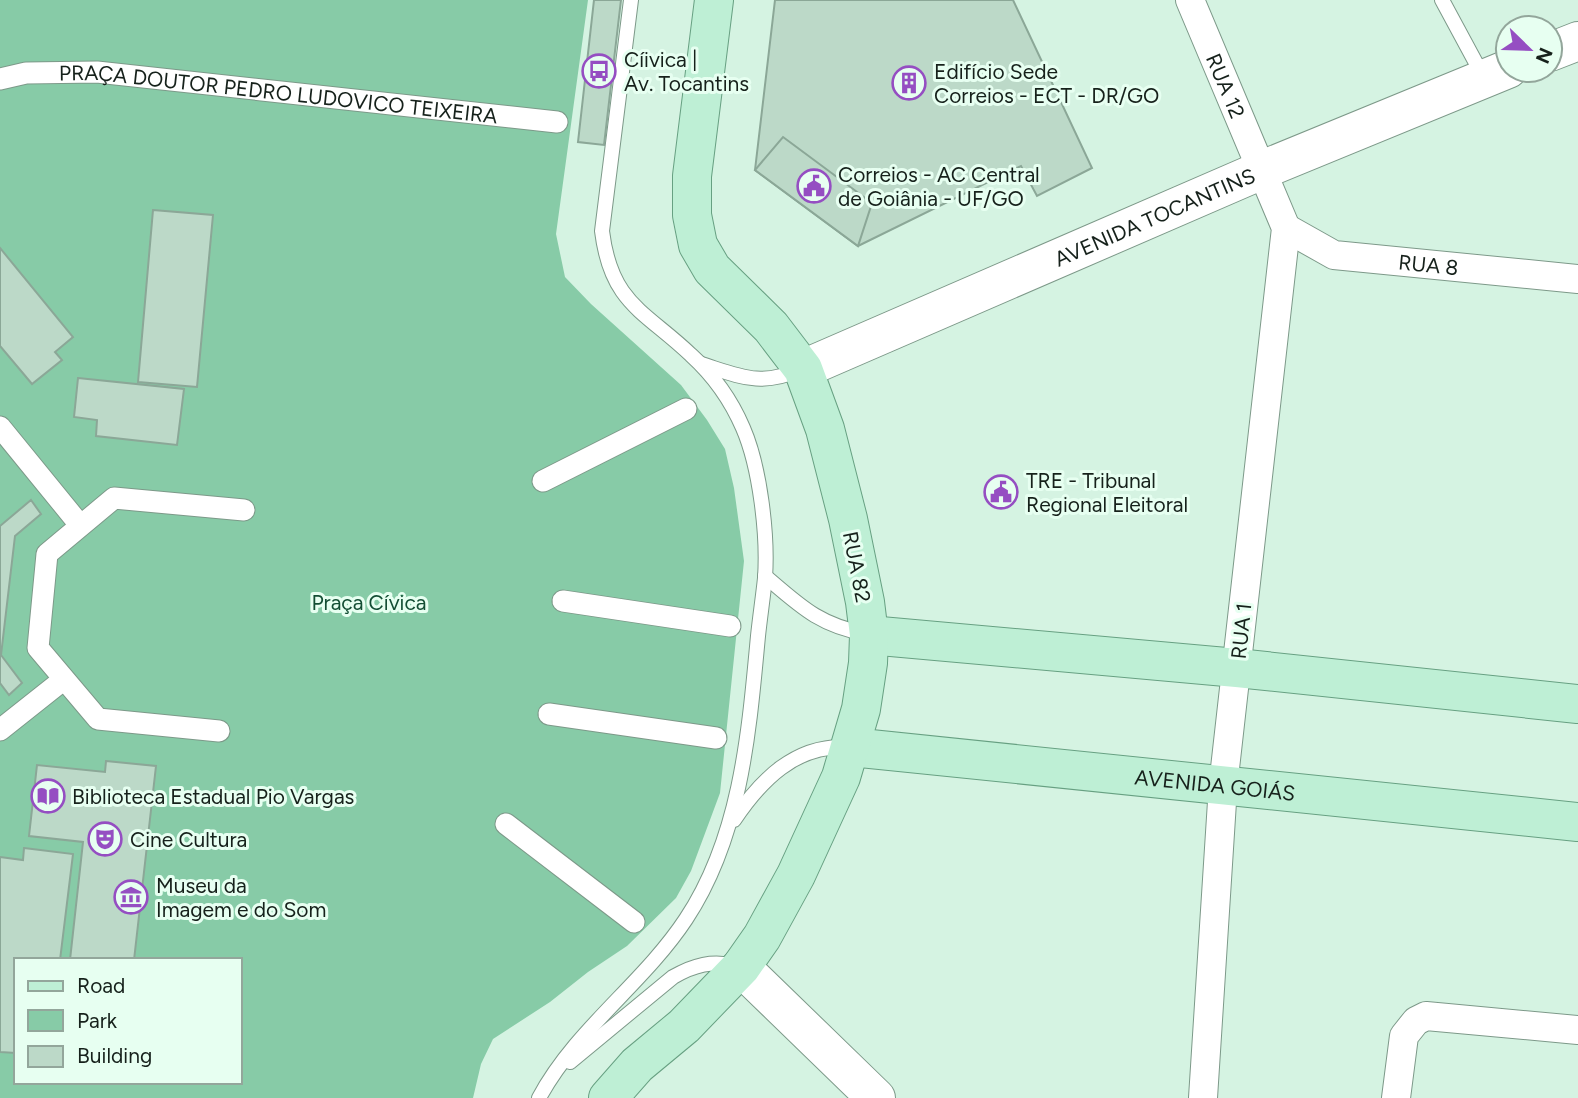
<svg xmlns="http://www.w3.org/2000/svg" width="1578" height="1098" viewBox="0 0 1578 1098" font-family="Figtree,sans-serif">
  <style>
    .green { fill: #87cba7; fill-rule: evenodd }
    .building { fill: #bcd9c8; stroke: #8ba797; stroke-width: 2 }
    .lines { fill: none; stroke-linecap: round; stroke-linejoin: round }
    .service-casing { stroke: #7d9989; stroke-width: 16 }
    .pedestrian-casing { stroke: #7d9989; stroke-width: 23 }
    .minor-casing { stroke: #7d9989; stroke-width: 30 }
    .secondary-casing { stroke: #7d9989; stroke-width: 40 }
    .primary-casing { stroke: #67a082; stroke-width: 40 }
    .service { stroke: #fff; stroke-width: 14 }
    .pedestrian { stroke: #fff; stroke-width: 21 }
    .minor { stroke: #fff; stroke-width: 28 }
    .secondary { stroke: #fff; stroke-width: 38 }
    .primary { stroke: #beefd5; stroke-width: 38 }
    .labels { text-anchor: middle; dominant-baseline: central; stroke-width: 6; stroke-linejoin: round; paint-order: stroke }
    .poi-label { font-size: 21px; fill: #16211b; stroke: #e7fff1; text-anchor: start }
    .street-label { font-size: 21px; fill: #16211b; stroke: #e7fff1 }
    .park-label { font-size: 21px; fill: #134e34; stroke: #e7fff1 }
  </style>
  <rect width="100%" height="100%" fill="#d5f3e2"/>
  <path class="green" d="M0,0H588L556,234L565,277L591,304L681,385L707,420L725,449L734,488L744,561L720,793L691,871L676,898L627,946L588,972L550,1002L493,1039L481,1064L473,1098H0ZM16,960H240V1082H16Z"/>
  <g class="building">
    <polygon points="594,0 621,0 604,145 578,142"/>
    <polygon points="775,0 1013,0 1092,168 1037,196 1021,166 858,246 755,170"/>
    <polygon points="783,137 872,203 858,246 755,170"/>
    <polygon points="153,210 213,215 197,387 138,382"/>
    <polygon points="0,248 73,337 55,352 62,360 32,384 0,346"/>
    <polygon points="78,378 184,389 177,445 96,436 97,420 74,417"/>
    <polygon points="31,500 41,514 15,536 1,655 22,683 9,695 0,683 0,526"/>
    <polygon points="106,761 156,766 134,960 70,960 83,842 29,836 37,765 105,772"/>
    <polygon points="24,848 73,854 60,960 16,960 16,1053 0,1052 0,857 23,860"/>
  </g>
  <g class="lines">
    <defs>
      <g id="service">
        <polyline points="1442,0 1483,76"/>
        <path d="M701,364C742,377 760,387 802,369"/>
        <path d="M765,576C800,606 820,626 867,634"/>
        <path d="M734,820C761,780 795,745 846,747"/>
        <path d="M570,1062L673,977C694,965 712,960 736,966"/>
        <path d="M539,1098C576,1029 643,984 686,919C741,836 749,732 758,636C760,617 763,597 765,578C768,535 760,467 743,428C731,400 713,375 691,355C645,311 611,304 602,231L631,0"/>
      </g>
      <g id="pedestrian">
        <path id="s1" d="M0,79L26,73L97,72L557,122"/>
        <polyline points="0,427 80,525"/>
        <polyline points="543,481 686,409"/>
        <polyline points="563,601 730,626"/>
        <polyline points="549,714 716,738"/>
        <polyline points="0,730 63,680"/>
        <polyline points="219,731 98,719 38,648 47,554 114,498 244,510"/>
        <polyline points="506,824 634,922"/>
      </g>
      <g id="minor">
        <path id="s2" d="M1190,0L1286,228L1223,786L1203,1098"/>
        <path id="s3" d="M1286,228L1334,255L1578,279"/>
        <polyline points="1396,1098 1404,1036 1416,1021 1426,1016 1578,1030"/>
      </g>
      <g id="secondary">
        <polyline points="1550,52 1578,41"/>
        <path id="s4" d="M803,369L1262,170L1508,69"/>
        <polyline points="741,967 876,1098"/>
      </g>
      <g id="primary">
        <polyline points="869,635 1237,668 1578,704"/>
        <path id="s5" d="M851,747L1578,822"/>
        <polyline points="608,1098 637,1065 684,1026 741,967 762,937 796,875 841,777 861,709 868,663 869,635 865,602 848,519 825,429 803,369 771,327 712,269 698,245 692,215 692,176 714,0"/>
      </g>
    </defs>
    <use href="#service" class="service-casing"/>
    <use href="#pedestrian" class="pedestrian-casing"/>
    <use href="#minor" class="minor-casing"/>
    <use href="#secondary" class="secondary-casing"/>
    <use href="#primary" class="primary-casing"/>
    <use href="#service" class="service"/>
    <use href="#pedestrian" class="pedestrian"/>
    <use href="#minor" class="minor"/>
    <use href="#secondary" class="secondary"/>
    <use href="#primary" class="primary"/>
  </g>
  <defs>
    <symbol id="bus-ring" viewBox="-11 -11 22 22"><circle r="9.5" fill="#e7fff1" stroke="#954ec2" stroke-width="1.5"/><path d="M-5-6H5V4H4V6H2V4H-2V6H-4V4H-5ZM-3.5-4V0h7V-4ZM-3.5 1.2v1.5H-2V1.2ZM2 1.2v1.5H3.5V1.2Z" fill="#954ec2"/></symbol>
    <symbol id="building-ring" viewBox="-11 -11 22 22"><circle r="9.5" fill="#e7fff1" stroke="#954ec2" stroke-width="1.5"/><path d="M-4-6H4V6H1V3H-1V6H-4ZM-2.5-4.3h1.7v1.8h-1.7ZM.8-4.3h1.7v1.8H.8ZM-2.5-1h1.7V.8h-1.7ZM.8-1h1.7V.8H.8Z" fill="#954ec2"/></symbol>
    <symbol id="civic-ring" viewBox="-11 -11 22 22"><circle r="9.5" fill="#e7fff1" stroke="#954ec2" stroke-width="1.5"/><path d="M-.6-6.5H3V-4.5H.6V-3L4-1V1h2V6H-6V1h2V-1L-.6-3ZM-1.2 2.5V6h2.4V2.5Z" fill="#954ec2"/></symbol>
    <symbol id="library-ring" viewBox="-11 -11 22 22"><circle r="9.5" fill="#e7fff1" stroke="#954ec2" stroke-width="1.5"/><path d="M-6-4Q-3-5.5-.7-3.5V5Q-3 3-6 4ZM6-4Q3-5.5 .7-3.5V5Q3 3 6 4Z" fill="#954ec2"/></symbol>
    <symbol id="theatre-ring" viewBox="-11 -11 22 22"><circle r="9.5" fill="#e7fff1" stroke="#954ec2" stroke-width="1.5"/><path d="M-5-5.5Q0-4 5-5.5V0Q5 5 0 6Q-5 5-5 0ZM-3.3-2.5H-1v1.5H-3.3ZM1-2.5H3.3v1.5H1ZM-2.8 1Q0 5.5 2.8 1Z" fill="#954ec2"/></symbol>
    <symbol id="museum-ring" viewBox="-11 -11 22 22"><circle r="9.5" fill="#e7fff1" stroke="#954ec2" stroke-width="1.5"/><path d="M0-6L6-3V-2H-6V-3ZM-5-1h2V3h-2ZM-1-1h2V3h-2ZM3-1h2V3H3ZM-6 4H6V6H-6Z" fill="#954ec2"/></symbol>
  </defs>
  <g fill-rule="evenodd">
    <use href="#bus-ring" x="580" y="52" width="38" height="38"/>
    <use href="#building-ring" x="890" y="64" width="38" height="38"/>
    <use href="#civic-ring" x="795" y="167" width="38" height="38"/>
    <use href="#civic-ring" x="982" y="473" width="38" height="38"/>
    <use href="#library-ring" x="29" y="777" width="38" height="38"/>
    <use href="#theatre-ring" x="86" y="820" width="38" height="38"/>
    <use href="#museum-ring" x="112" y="878" width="38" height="38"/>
  </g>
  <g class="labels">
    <g class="poi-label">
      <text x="624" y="59">Cíivica |<tspan x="624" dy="24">Av. Tocantins</tspan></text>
      <text x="934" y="71">Edifício Sede<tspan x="934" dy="24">Correios - ECT - DR/GO</tspan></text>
      <text x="838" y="174">Correios - AC Central<tspan x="838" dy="24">de Goiânia - UF/GO</tspan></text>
      <text x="1026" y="480">TRE - Tribunal<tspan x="1026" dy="24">Regional Eleitoral</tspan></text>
      <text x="72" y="796">Biblioteca Estadual Pio Vargas</text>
      <text x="130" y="839">Cine Cultura</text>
      <text x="156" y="885">Museu da<tspan x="156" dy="24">Imagem e do Som</tspan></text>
    </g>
    <g class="street-label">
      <text stroke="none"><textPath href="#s2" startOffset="93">RUA 12</textPath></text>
      <text stroke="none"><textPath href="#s1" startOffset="280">PRAÇA DOUTOR PEDRO LUDOVICO TEIXEIRA</textPath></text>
      <text stroke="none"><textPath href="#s4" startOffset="383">AVENIDA TOCANTINS</textPath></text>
      <text stroke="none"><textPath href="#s3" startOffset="150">RUA 8</textPath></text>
      <text transform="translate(857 567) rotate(79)">RUA 82</text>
      <text transform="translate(1241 631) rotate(-84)">RUA 1</text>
      <text stroke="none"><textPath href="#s5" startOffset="366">AVENIDA GOIÁS</textPath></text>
    </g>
    <g class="park-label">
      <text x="369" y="602">Praça Cívica</text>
    </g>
  </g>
  <rect x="14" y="958" width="228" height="126" fill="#e7fff1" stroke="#93a69b" stroke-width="2"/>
  <rect x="28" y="981" width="35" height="10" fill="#beefd5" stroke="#93a69b" stroke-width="2"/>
  <text x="77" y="993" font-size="21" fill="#16211b">Road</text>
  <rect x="28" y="1010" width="35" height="21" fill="#87cba7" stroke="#93a69b" stroke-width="2"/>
  <text x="77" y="1028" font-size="21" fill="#16211b">Park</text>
  <rect x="28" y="1046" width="35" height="21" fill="#bcd9c8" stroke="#93a69b" stroke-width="2"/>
  <text x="77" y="1063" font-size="21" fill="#16211b">Building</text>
  <g transform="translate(1529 49) rotate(113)"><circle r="33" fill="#e7fff1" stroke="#93a69b" stroke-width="2"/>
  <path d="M0-5L12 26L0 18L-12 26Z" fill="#954ec2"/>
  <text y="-10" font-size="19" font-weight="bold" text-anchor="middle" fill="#16211b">N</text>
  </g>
</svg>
